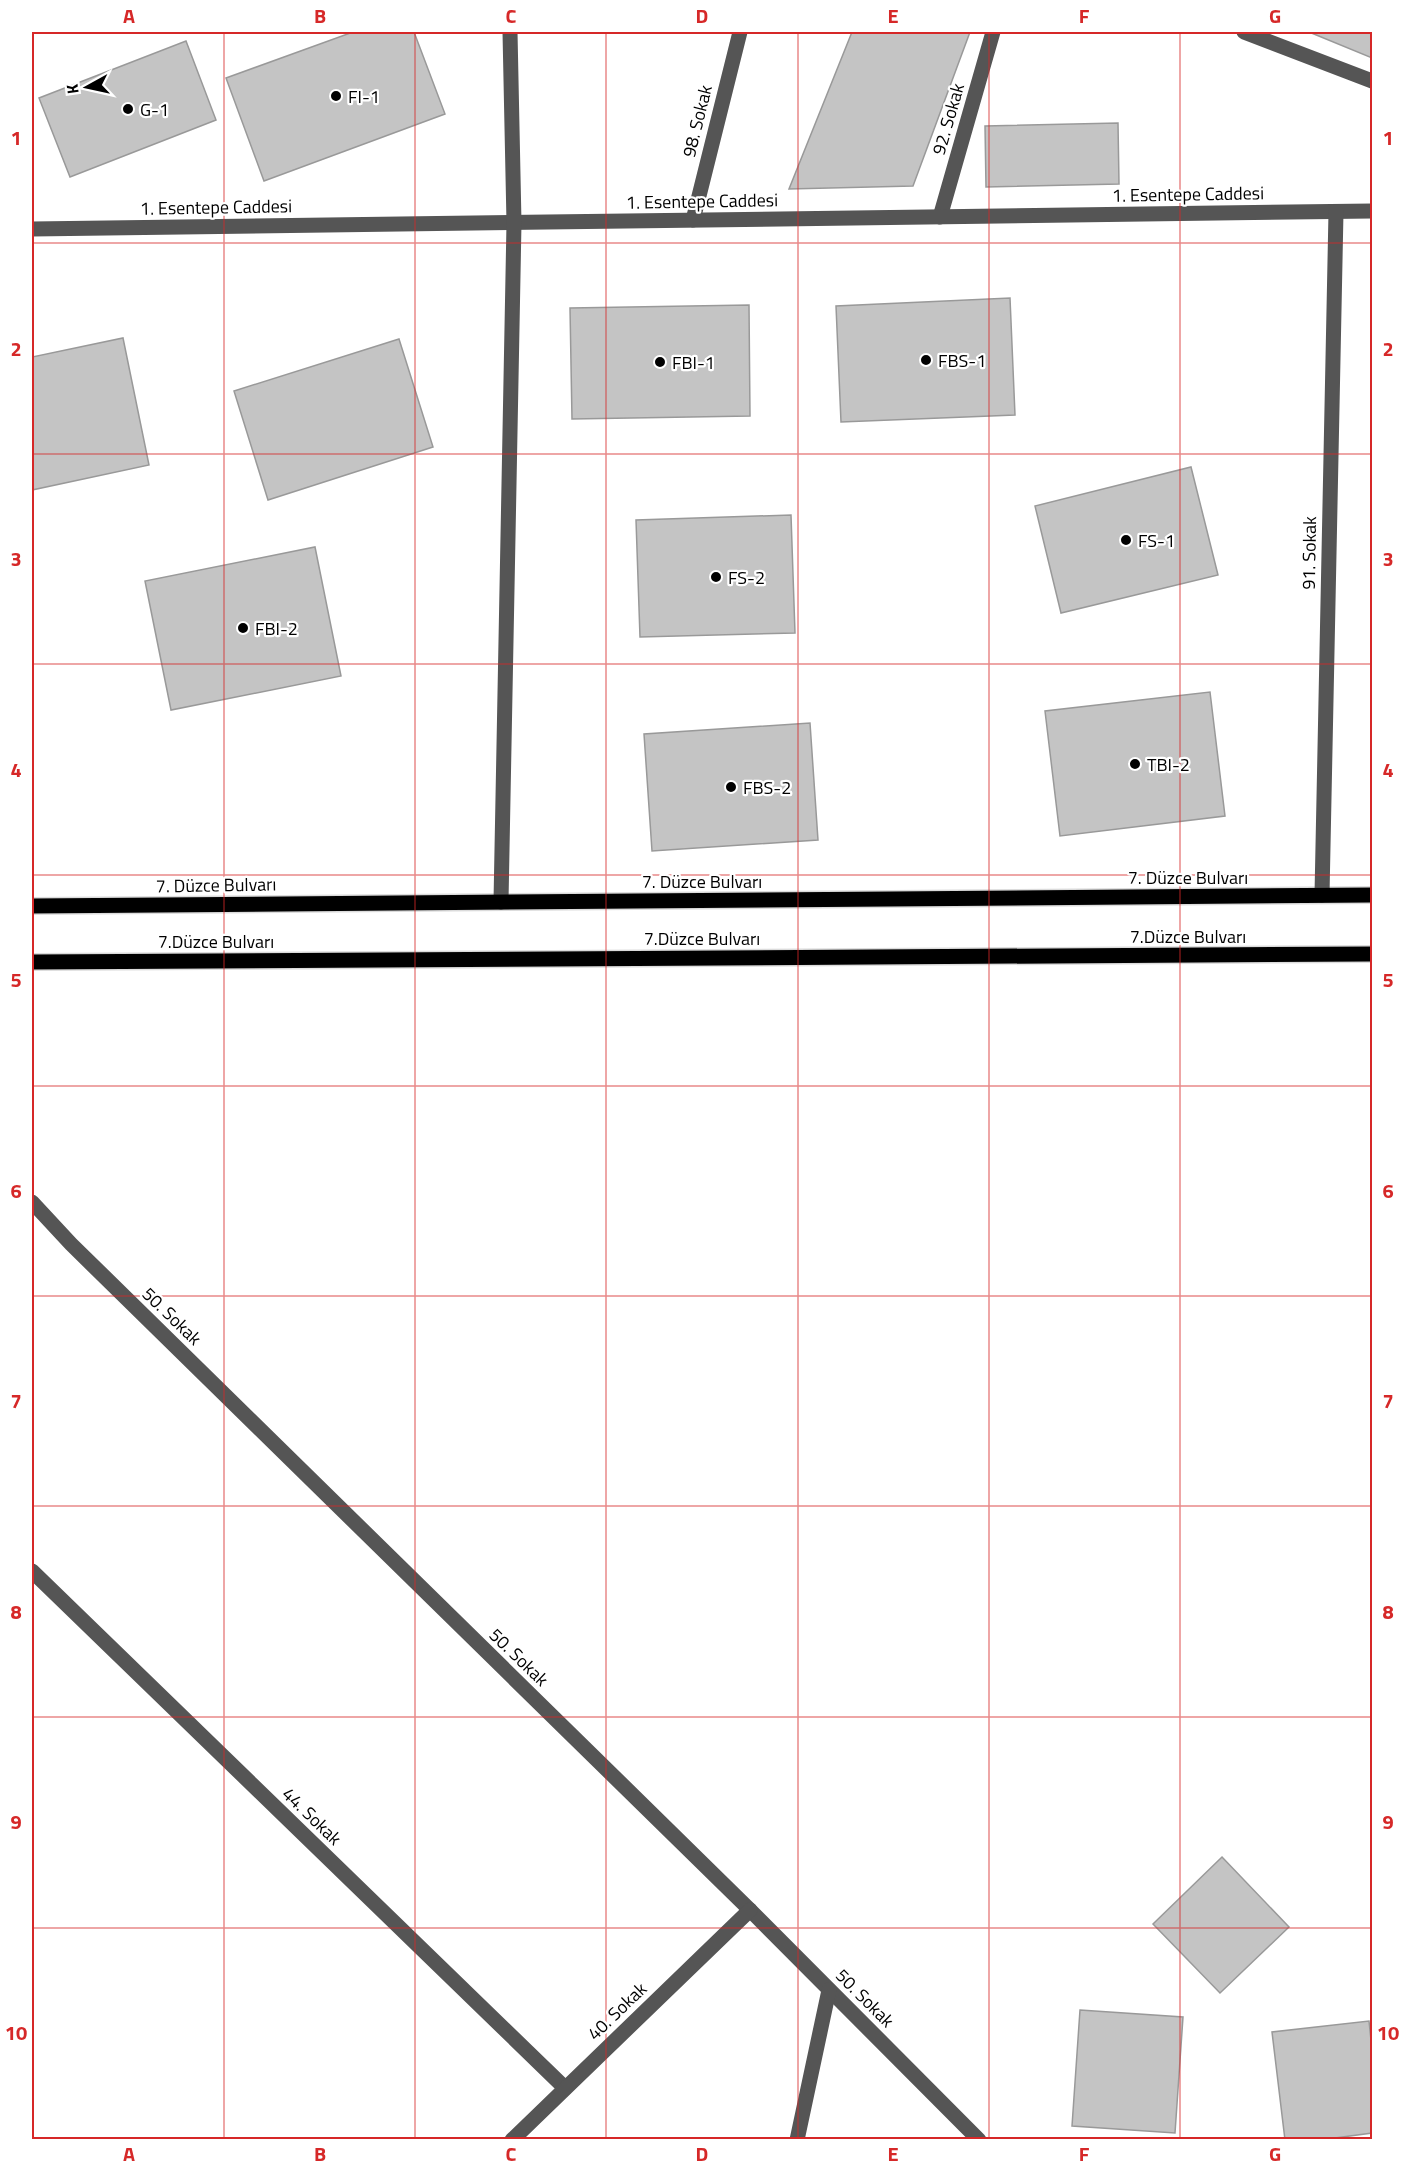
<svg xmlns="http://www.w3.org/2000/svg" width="1404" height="2171" viewBox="0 0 1404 2171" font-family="'Titillium Web',sans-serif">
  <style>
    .building { fill: #c4c4c4; stroke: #999; stroke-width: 1.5 }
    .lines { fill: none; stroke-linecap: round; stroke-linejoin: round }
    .major-casing { stroke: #dbdbdb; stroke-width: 18 }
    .minor { stroke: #555; stroke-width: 15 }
    .major { stroke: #000; stroke-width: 15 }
    .grid { fill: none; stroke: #d62828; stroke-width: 1.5; stroke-opacity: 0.55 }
    .poi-dot { fill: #000; stroke: #fff; stroke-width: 2 }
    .labels { text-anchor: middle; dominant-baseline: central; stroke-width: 4.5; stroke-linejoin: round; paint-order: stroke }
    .poi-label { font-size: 18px; fill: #000; stroke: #fff; text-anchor: start }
    .street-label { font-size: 18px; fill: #000; stroke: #fff }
    .neatline { fill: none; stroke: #d62828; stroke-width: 2 }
    .grid-label { font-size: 20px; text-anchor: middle; font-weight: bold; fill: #d62828 }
  </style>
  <rect width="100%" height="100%" fill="#fff"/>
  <g class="building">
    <polygon points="353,32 414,32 445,114 264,181 226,78"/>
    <polygon points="852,32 970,32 913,186 789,189"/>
    <polygon points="1309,32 1372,32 1372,58"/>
    <polygon points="186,41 216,120 70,177 39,98"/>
    <polygon points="1118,123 1119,184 986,187 985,126"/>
    <polygon points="1010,298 1015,415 841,422 836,306"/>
    <polygon points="749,305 750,416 572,419 570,308"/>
    <polygon points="123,338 149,465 32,490 32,357"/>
    <polygon points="399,339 433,447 268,500 234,391"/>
    <polygon points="1191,467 1218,575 1061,613 1035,506"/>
    <polygon points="791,515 795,633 640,637 636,520"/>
    <polygon points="315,547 341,676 171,710 145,581"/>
    <polygon points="1210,692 1225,816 1060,836 1045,711"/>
    <polygon points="810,723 818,840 652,851 644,734"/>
    <polygon points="1222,1857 1289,1927 1220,1993 1153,1924"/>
    <polygon points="1080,2010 1183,2017 1175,2133 1072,2126"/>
    <polygon points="1369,2021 1372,2050 1372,2133 1320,2140 1285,2140 1272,2032"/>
  </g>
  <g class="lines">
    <defs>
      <g id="major">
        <polyline points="32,906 1372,895"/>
        <polyline points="32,962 1372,954"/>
      </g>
    </defs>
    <use href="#major" class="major-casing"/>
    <g class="minor">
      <polyline points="1244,32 1372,81"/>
      <polyline points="940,217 993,32"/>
      <polyline points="693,220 740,32"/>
      <polyline points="32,229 1372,211"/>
      <polyline points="1322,895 1336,212"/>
      <polyline points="501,902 514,223 510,32"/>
      <polyline points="32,1202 71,1244 750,1910 979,2140"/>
      <polyline points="32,1571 565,2088"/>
      <polyline points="512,2140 750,1910"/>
      <polyline points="797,2140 829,1990"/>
    </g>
    <use href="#major" class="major"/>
  </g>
  <path class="grid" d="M224,32V2140M415,32V2140M606,32V2140M798,32V2140M989,32V2140M1180,32V2140M32,243H1372M32,454H1372M32,664H1372M32,875H1372M32,1086H1372M32,1296H1372M32,1506H1372M32,1717H1372M32,1928H1372"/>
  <g class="poi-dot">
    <circle cx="336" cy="96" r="6"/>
    <circle cx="128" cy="109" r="6"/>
    <circle cx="926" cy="360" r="6"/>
    <circle cx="660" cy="362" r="6"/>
    <circle cx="1126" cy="540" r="6"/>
    <circle cx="716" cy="577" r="6"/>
    <circle cx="243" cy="628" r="6"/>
    <circle cx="1135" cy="764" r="6"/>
    <circle cx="731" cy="787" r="6"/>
  </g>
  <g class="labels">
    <g class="poi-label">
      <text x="348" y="96">FI-1</text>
      <text x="140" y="109">G-1</text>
      <text x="938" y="360">FBS-1</text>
      <text x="672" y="362">FBI-1</text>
      <text x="1138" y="540">FS-1</text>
      <text x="728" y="577">FS-2</text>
      <text x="255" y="628">FBI-2</text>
      <text x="1147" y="764">TBI-2</text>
      <text x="743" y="787">FBS-2</text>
    </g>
    <g class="street-label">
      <text transform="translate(948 119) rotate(-74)">92. Sokak</text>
      <text transform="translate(697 121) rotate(-76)">98. Sokak</text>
      <text transform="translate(1188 194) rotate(-1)">1. Esentepe Caddesi</text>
      <text transform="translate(702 201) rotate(-1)">1. Esentepe Caddesi</text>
      <text transform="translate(216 207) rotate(-1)">1. Esentepe Caddesi</text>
      <text transform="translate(1309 553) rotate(-89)">91. Sokak</text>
      <text x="1188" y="877">7. Düzce Bulvarı</text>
      <text x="702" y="881">7. Düzce Bulvarı</text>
      <text transform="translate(216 885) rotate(-1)">7. Düzce Bulvarı</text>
      <text x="1188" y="936">7.Düzce Bulvarı</text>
      <text x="702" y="938">7.Düzce Bulvarı</text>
      <text x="216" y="941">7.Düzce Bulvarı</text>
      <text transform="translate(172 1316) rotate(44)">50. Sokak</text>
      <text transform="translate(519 1657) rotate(44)">50. Sokak</text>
      <text transform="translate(312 1816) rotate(44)">44. Sokak</text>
      <text transform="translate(865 1998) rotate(45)">50. Sokak</text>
      <text transform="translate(617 2011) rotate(-44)">40. Sokak</text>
    </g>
  </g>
  <rect width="1404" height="2171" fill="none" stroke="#ffffff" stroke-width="66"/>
  <g transform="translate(87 87) rotate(262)" stroke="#ffffff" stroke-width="4.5" paint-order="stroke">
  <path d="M0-4.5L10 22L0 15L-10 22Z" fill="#000000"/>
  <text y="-9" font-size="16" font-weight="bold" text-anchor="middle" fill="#000000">K</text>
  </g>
  <rect x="33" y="33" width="1338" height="2105" class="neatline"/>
  <g class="grid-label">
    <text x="129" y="23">A</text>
    <text x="320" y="23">B</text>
    <text x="511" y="23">C</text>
    <text x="702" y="23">D</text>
    <text x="893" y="23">E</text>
    <text x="1084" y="23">F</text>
    <text x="1275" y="23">G</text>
    <text x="16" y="145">1</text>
    <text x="1388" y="145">1</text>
    <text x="16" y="356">2</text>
    <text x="1388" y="356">2</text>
    <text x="16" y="566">3</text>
    <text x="1388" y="566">3</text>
    <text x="16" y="777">4</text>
    <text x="1388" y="777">4</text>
    <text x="16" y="987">5</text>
    <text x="1388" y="987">5</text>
    <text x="16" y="1198">6</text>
    <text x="1388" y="1198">6</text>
    <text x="16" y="1408">7</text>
    <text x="1388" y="1408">7</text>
    <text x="16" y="1619">8</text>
    <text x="1388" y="1619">8</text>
    <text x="16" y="1829">9</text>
    <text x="1388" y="1829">9</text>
    <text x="16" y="2040">10</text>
    <text x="1388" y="2040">10</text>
    <text x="129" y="2161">A</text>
    <text x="320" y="2161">B</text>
    <text x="511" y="2161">C</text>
    <text x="702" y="2161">D</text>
    <text x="893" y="2161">E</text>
    <text x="1084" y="2161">F</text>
    <text x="1275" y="2161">G</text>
  </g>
</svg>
